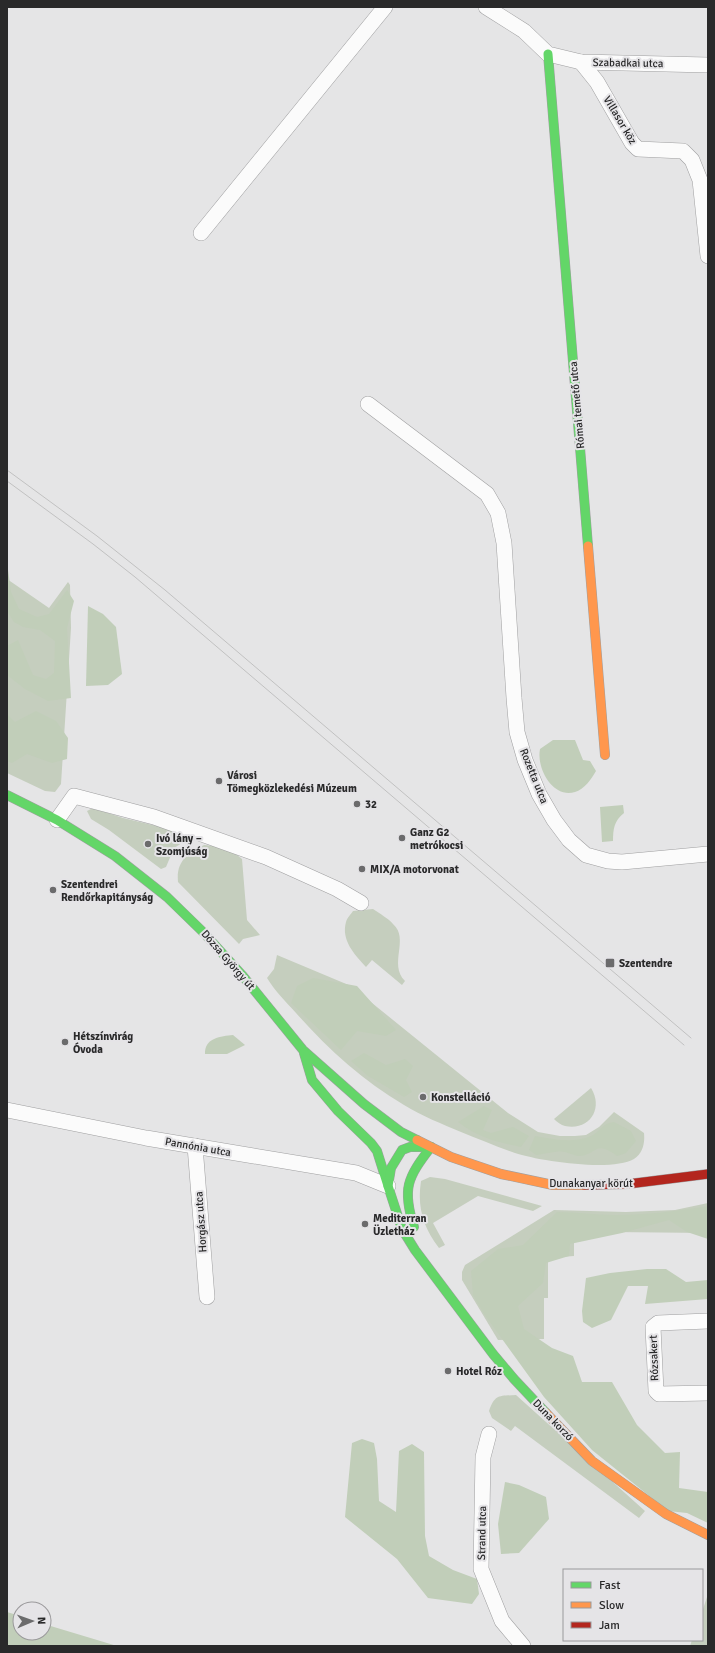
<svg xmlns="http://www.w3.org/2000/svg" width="715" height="1653" viewBox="0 0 715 1653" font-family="Signika,sans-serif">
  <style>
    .green { fill: #c5cebe }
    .forest { fill: #c1ceb9 }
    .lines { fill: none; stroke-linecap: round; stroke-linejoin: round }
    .street-casing { stroke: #9f9fa0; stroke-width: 16 }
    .fast-casing { stroke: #9f9fa0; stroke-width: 10 }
    .slow-casing { stroke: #9f9fa0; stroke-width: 10 }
    .jam-casing { stroke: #9f9fa0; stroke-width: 10 }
    .street { stroke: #fbfbfb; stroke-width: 15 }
    .fast { stroke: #63d668; stroke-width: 9 }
    .slow { stroke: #ff974d; stroke-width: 9 }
    .jam { stroke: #b3261e; stroke-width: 9 }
    .tram { stroke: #c1c1c1; stroke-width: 1 }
    .poi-dot { fill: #6b6b6c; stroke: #e5e4e7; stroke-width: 1.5 }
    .labels { text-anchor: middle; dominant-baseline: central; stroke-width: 4; stroke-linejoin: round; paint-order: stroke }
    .street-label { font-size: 11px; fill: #29292a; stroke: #e5e4e7 }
    .poi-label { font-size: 11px; font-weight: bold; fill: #29292a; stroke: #e5e4e7; text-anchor: start }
  </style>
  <rect width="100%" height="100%" fill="#e5e5e6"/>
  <g class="green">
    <polygon points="7,579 49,608 68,582 70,585 71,628 61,784 55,792 45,791 7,773"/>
    <polygon points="91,809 96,809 123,818 178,831 183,839 182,843 174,848 166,867 161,869 109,830 91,819 87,811"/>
    <path d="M204,845C221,847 229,847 242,859L247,920L260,935L243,939L239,944L178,882C176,861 188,853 204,845Z"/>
    <path d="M373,909C380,914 388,918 393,924C410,939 388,964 405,981L402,985L372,960L366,967C354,954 341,940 346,922C347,918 351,914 353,911Z"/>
    <path d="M277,955L351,986L508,1113L538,1132L560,1136H575L586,1135L599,1127L614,1112L644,1133C645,1143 643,1153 634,1159C612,1172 539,1161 515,1153C497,1147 479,1139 461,1132C442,1124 422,1116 404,1105C363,1081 327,1048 296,1013C286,1002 275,991 267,978L274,969Z"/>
    <path d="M591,1088C604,1109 589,1131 565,1126C561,1125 557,1122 554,1119Z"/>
    <path d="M430,1177L445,1179L542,1206L533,1211L478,1196L433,1223L445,1245L439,1248C423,1227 417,1207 421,1181Z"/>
    <polygon points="708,1203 708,1233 611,1232 574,1237 574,1256 548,1258 548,1298 544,1298 544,1339 498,1340 462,1280 462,1272 465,1265 554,1210 626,1212 675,1210"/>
    <path d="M516,1395L645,1511L639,1518L515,1426L511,1431L492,1418L489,1411C495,1394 499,1396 516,1395Z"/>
    <polygon points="708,1594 708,1646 690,1646 692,1640 702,1640 702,1612"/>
  </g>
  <g class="forest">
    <polygon points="7,562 11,592 19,609 37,617 49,614 67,590 74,601 67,628 71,698 48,701 25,689 7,675 7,646 18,640 33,675 46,679 54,673 55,641 40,630 23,627 14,622 7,611"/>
    <polygon points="88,606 103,614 116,627 122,674 108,685 86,686"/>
    <polygon points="36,711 56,721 68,738 67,759 52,763 27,754 12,763 7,761 7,714 15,722"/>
    <path d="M553,740H575L583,760L590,761L596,771C592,778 584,790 575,792C553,799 536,768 540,749Z"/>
    <path d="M623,805L624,813C614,821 613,829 613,841L602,842L600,807Z"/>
    <polygon points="313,978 357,986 396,1030 386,1036 357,1031 341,1050 291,1003 297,986"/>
    <path d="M233,1035L245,1045L227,1054H205C204,1038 221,1036 233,1035Z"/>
    <polygon points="364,1053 386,1065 405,1059 413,1066 406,1080 412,1092 404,1097 368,1076 351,1061"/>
    <path d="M484,1106L492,1110L483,1130L491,1133L513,1127L529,1136L521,1147C496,1142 479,1138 458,1122Z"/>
    <path d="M614,1122L631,1131L636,1141L626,1153L617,1156C593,1138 597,1157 577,1156C573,1155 569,1153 565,1152C559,1150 544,1154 536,1155L529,1150L535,1136C553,1139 573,1144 591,1136C600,1132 602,1123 614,1122Z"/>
    <path d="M708,1206V1239L687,1232L669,1220L622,1233L570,1244L569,1256L546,1263L543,1283L518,1306L524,1329L552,1348L573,1356L582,1382H612L637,1425L665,1453L680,1452L679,1488L708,1492V1523L687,1513L668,1511L592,1450L544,1397L484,1314L473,1295L471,1271L498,1249L523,1245L557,1212C577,1212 596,1215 616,1215C646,1215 678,1211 708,1206Z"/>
    <polygon points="647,1269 666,1269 686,1282 708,1280 708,1299 645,1304 648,1286 628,1286 611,1320 592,1328 583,1322 582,1311 586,1278 610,1273"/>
    <polygon points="362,1439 374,1443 377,1459 379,1501 396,1512 399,1451 412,1444 424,1452 425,1536 429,1556 453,1570 477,1579 479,1594 472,1604 428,1598 397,1559 345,1517 352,1443"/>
    <polygon points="505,1482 519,1485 546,1497 549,1519 519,1553 501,1554 498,1524"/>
    <polygon points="7,1612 20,1616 20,1633 44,1633 44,1624 117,1646 7,1646"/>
  </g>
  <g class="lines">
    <defs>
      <g id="street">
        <polyline points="486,7 524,31 548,54 581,62 708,65"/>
        <polyline points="581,62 597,82 632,143 638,149 683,151 692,160 700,180 708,256"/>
        <polyline points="201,233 385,7"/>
        <polyline points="368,404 487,494 498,513 504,543 514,698 517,732 525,760 539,794 554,820 569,840 586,855 608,861 622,862 708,854"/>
        <polyline points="57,820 74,796 154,817 266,857 337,889 361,903"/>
        <polyline points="7,1110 146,1138 356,1173 388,1186"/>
        <polyline points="195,1146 207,1297"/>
        <polyline points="708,1321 658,1323 653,1327 656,1391 659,1394 708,1393"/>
        <polyline points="489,1434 483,1457 481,1569 502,1621 523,1646"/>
      </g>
      <g id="fast">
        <polyline points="548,54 588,546"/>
        <polyline points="7,795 57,820 115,856 167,897 203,932 242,975 303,1050 364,1104 401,1132 417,1140"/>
        <polyline points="304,1053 312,1080 338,1111 371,1143 377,1151 388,1186"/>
        <polyline points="431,1147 410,1147 402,1150 391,1168 388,1186 402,1229 415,1250 493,1354 514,1379 546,1413"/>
        <path d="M414,1227C402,1189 407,1178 431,1147"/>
      </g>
      <g id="slow">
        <polyline points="588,546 605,755"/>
        <polyline points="417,1140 451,1157 501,1174 553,1185 584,1185"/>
        <polyline points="546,1413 592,1461 666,1514 708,1535"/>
      </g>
      <polyline id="jam" points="584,1185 628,1184 708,1174"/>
    </defs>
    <use href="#street" class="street-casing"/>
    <use href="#fast" class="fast-casing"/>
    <use href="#slow" class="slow-casing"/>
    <use href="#jam" class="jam-casing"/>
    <use href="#street" class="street"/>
    <use href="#fast" class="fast"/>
    <use href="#slow" class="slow"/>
    <use href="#jam" class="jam"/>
    <g class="tram">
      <polyline points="7,470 97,536 165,590 691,1038"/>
      <polyline points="7,481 93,544 135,577 684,1045"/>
    </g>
  </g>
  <g class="poi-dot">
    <circle cx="219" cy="781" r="4"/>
    <circle cx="357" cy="804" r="4"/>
    <circle cx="402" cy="838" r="4"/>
    <circle cx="148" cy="844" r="4"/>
    <circle cx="362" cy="869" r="4"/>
    <circle cx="53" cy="890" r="4"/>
    <rect x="605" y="958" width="10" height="10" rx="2"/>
    <circle cx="65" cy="1042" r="4"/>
    <circle cx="423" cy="1097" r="4"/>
    <circle cx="365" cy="1224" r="4"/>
    <circle cx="448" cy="1371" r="4"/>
  </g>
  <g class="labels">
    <g class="street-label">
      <text transform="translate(628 63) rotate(1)">Szabadkai utca</text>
      <text transform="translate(620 120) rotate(59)">Villasor köz</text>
      <text transform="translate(577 405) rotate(-95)">Római temető utca</text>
      <text transform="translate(534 776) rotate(68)">Rozetta utca</text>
      <text transform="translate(228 960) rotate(49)">Dózsa György út</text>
      <text transform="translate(198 1147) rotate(10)">Pannónia utca</text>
      <text x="591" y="1183">Dunakanyar körút</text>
      <text transform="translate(201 1222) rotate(-94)">Horgász utca</text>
      <text transform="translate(654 1358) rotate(-92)">Rózsakert</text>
      <text transform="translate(553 1420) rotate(46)">Duna korzó</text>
      <text transform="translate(482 1533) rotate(-89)">Strand utca</text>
    </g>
    <g class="poi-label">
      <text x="227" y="775">Városi<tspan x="227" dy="13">Tömegközlekedési Múzeum</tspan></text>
      <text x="365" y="804">32</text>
      <text x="410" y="832">Ganz G2<tspan x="410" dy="13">metrókocsi</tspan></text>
      <text x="156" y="838">Ivó lány –<tspan x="156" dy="13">Szomjúság</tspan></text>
      <text x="370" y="869">MIX/A motorvonat</text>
      <text x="61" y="884">Szentendrei<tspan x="61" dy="13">Rendőrkapitányság</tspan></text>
      <text x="619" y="963">Szentendre</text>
      <text x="73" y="1036">Hétszínvirág<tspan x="73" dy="13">Óvoda</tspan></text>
      <text x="431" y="1097">Konstelláció</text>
      <text x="373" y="1218">Mediterran<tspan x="373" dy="13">Üzletház</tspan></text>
      <text x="456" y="1371">Hotel Róz</text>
    </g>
  </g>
  <rect width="715" height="1653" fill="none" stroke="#29292a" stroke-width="16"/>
  <rect x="563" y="1569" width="140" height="72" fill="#e5e4e7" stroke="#9a999b"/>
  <rect x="571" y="1582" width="20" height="6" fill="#63d668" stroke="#9a999b"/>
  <text x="599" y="1589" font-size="12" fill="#29292a">Fast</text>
  <rect x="571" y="1602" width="20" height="6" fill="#ff974d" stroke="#9a999b"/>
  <text x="599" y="1609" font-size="12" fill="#29292a">Slow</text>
  <rect x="571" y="1622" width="20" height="6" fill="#b3261e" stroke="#9a999b"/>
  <text x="599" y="1629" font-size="12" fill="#29292a">Jam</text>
  <g transform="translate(32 1621) rotate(88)"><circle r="19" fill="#e5e4e7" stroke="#9a999b"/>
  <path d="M0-3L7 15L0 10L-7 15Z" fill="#6b6b6c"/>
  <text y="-6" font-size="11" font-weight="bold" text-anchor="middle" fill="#29292a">N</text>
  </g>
</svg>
